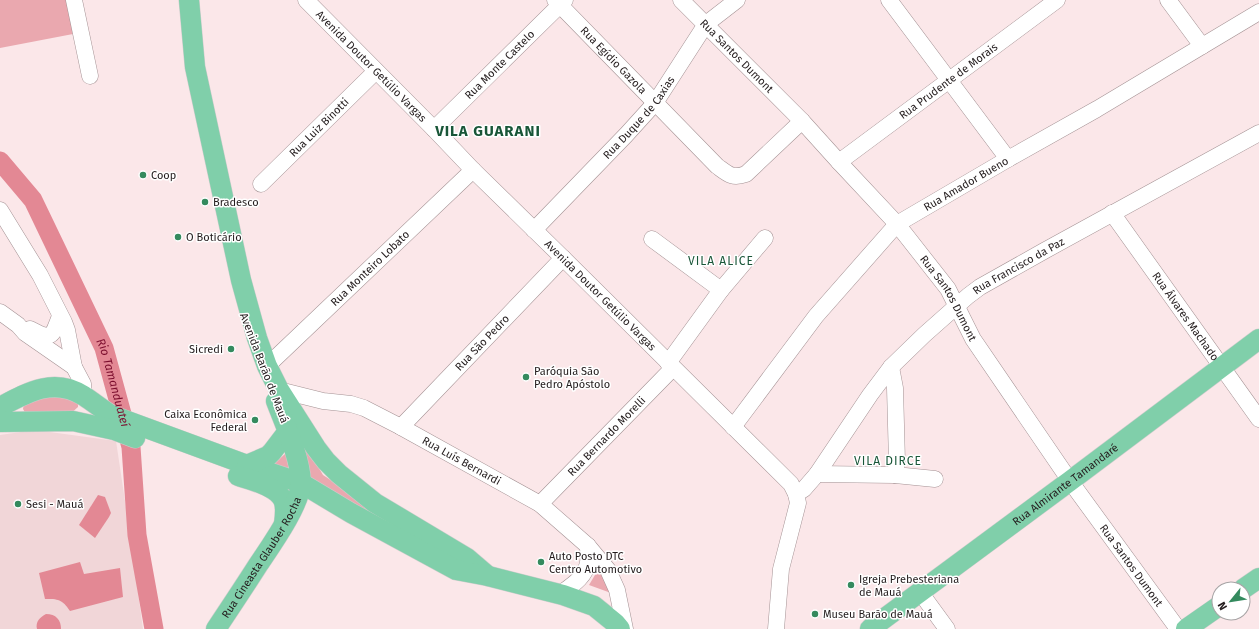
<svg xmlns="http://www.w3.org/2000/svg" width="1259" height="629" viewBox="0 0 1259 629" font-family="'Fira Sans',sans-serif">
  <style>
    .built { fill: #f1d6d8 }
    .green { fill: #eaa8af }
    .water { fill: #e38894 }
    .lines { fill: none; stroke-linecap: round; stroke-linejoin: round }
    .river { stroke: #e38894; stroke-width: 19 }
    .minor-casing { stroke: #a49294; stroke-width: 17 }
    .major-casing { stroke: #cfcdcd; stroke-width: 21 }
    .minor { stroke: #fff; stroke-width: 16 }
    .major { stroke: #80cfaa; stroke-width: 20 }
    .poi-dot { fill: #348a5e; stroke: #fff; stroke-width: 1.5 }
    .labels { text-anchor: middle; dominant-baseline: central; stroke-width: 3; stroke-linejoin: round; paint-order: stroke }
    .street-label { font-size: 11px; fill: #231c1d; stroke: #fff }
    .poi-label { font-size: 11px; fill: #231c1d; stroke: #fff; text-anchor: start }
    .neighbourhood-label { font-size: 12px; letter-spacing: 1px; fill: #195638; stroke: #fff }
    .water-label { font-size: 12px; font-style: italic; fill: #7c0e2e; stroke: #fff }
    .district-label { font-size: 15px; font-weight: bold; letter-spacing: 1px; fill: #195638; stroke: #fff }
  </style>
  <rect width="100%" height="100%" fill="#fbe7e9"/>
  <polygon class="built" points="35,430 116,441 131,541 143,629 0,629 0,435"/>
  <g class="green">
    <polygon points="0,0 67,0 73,34 0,48"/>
    <polygon points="48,393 78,401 78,407 68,416 26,414 23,409 24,404"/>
    <polygon points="296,429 323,475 451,559 305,483"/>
    <polygon points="286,453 289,471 274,464"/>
    <polygon points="598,570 608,584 611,593 589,585"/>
  </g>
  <g class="water">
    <polygon points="98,495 105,497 111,513 109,517 95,538 79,525"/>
    <path d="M80,562L84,574L120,568L123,597L70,611C62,599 58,599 45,599L39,573Z"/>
    <path d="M46,614C56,614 61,620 61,629H37C35,622 40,617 46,614Z"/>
  </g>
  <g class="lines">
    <path class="river" id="s1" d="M0,161L33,200L104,348L131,447L137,535L154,629"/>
    <defs>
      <g id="minor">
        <polyline points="74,0 90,76"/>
        <path id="s2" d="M306,0L434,129L473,170L563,258L791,484L796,494L798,503L781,569L776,629"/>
        <path id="s3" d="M555,0L717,166C728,174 732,179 746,174L802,121"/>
        <path id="s4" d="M681,0L802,121L839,162L897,224L948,289L973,339L1070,481L1178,629"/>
        <polyline points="889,0 1008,159"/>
        <polyline points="1168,0 1202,46"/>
        <path id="s5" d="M434,129L565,0"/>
        <path id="s6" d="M839,162L1057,0"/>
        <path id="s7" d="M261,184L376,71"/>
        <polyline points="0,210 40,275 64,322 67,330 74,367"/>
        <path id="s8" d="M1112,213L1259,419"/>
        <path id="s9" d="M534,230L626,135L655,103L706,24L737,0"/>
        <polyline points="652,239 721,290"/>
        <polyline points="0,312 18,325 25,333 74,367 83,384 84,396"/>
        <path d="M30,329C52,341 52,337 60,316"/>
        <polyline points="668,363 721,290 765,238"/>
        <path id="s10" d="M267,366L473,170"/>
        <polyline points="891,367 895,388 897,462 895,475"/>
        <path id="s11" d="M279,390L323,401L351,404L364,408L401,427L540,504L588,546L608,570L617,590L625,629"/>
        <path id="s12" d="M401,427L563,258"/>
        <path id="s13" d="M733,427L816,316L897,224L1008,159L1097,109L1259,12"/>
        <polyline points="817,474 895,475 935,479"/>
        <path id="s14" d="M796,494L804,489L817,474L870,395L891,367L924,335L968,296L980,287L1044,251L1259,133"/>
        <path id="s15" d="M540,504L673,368"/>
        <polyline points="920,592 947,629"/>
        <path d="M560,594C571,586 586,577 588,562C589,557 588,551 588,546"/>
      </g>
      <g id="major">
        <polyline points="189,0 195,67 241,280 257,338 267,366 279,390 316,448 326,461 339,474 375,503 467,558 488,576"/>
        <path d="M0,407C28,392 54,377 84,396C93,402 102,409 111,415L247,465L301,483L351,513L456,570L488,576L563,595L594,606L615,623L620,629"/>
        <polyline points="0,422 73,421 114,430 135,438"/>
        <polyline points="247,465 268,456 272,452 288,431"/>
        <path d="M238,476C252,480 279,487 284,502C286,509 285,516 284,524"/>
        <polyline points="1243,589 1259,578"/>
        <path id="s16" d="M216,629C230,608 244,587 258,565C270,547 301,504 301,482C300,457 285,425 276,401"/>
        <path id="s17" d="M870,629L1070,481L1259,339"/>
        <polyline points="1186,629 1219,606"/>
      </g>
    </defs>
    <use href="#minor" class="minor-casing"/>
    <use href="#major" class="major-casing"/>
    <use href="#minor" class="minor"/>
    <use href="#major" class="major"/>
  </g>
  <g class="poi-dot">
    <circle cx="143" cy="175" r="4"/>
    <circle cx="205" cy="202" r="4"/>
    <circle cx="178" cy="237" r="4"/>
    <circle cx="231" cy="349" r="4"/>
    <circle cx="526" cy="377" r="4"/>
    <circle cx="255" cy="420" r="4"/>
    <circle cx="18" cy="504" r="4"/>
    <circle cx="541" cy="562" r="4"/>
    <circle cx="851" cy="585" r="4"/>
    <circle cx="815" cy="614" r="4"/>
  </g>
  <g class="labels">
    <g class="street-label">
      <text stroke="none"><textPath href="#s4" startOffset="79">Rua Santos Dumont</textPath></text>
      <text stroke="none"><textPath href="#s3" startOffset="84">Rua Egídio Gazola</textPath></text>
      <text stroke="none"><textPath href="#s5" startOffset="92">Rua Monte Castelo</textPath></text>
      <text stroke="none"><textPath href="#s2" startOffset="93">Avenida Doutor Getúlio Vargas</textPath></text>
      <text stroke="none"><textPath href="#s6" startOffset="136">Rua Prudente de Morais</textPath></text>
      <text stroke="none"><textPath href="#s9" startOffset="154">Rua Duque de Caxias</textPath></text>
      <text stroke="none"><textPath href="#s7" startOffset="81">Rua Luiz Binotti</textPath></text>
      <text stroke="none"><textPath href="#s13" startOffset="341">Rua Amador Bueno</textPath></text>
      <text stroke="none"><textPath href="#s14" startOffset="323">Rua Francisco da Paz</textPath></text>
      <text stroke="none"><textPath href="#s10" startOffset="142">Rua Monteiro Lobato</textPath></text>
      <text stroke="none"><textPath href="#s2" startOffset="417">Avenida Doutor Getúlio Vargas</textPath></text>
      <text stroke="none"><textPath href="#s4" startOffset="402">Rua Santos Dumont</textPath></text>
      <text stroke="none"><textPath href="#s8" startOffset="127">Rua Álvares Machado</textPath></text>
      <text stroke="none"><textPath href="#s12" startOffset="117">Rua São Pedro</textPath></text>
      <text transform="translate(264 368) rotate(69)">Avenida Barão de Mauá</text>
      <text stroke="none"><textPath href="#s15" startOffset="95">Rua Bernardo Morelli</textPath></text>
      <text stroke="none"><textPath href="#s11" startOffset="198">Rua Luís Bernardi</textPath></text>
      <text stroke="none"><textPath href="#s17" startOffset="243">Rua Almirante Tamandaré</textPath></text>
      <text stroke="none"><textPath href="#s16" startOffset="85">Rua Cineasta Glauber Rocha</textPath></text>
      <text stroke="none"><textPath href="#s4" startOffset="726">Rua Santos Dumont</textPath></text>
    </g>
    <g class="poi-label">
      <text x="151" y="175">Coop</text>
      <text x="213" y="202">Bradesco</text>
      <text x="186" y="237">O Boticário</text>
      <text x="223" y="349" text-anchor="end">Sicredi</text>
      <text x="534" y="371">Paróquia São<tspan x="534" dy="13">Pedro Apóstolo</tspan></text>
      <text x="247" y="414" text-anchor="end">Caixa Econômica<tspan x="247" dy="13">Federal</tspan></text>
      <text x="26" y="504">Sesi - Mauá</text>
      <text x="549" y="556">Auto Posto DTC<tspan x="549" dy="13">Centro Automotivo</tspan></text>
      <text x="859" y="579">Igreja Prebesteriana<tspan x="859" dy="13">de Mauá</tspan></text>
      <text x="823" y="614">Museu Barão de Mauá</text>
    </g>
    <g class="neighbourhood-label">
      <text x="721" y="261">VILA ALICE</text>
      <text x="888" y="461">VILA DIRCE</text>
    </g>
    <g class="water-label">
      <text stroke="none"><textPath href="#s1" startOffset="251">Rio Tamanduateí</textPath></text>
    </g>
    <g class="district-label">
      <text x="488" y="131">VILA GUARANI</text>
    </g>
  </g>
  <g transform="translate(1231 601) rotate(240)"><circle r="19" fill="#ffffff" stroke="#a7a4a5"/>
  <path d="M0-3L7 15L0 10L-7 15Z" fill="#348a5e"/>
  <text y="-6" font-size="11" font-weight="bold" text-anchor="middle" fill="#231c1d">N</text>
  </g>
</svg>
